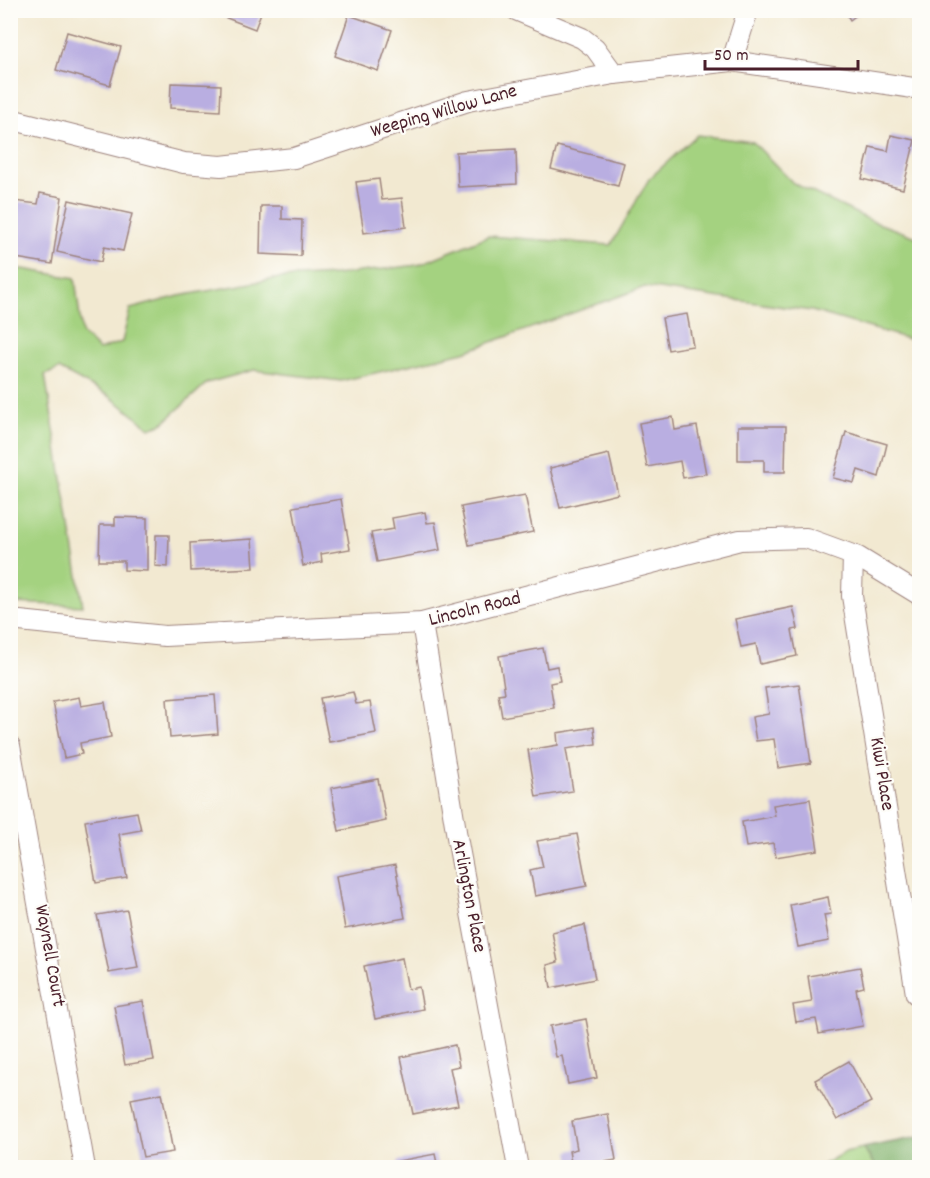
<svg xmlns="http://www.w3.org/2000/svg" width="930" height="1178" viewBox="0 0 930 1178" font-family="Dekko,sans-serif">
  <style>
    .green { fill: #a4d280; stroke: #777856; stroke-width: 1.5 }
    .forest { fill: #83b46e; stroke: #666a4c; stroke-width: 1.5 }
    .building { fill: #b9aee1 }
    .lines { fill: none; stroke-linecap: round; stroke-linejoin: round }
    .street-casing { stroke: #9e847e; stroke-width: 22 }
    .street { stroke: #fff; stroke-width: 20 }
    .labels { text-anchor: middle; dominant-baseline: central; stroke-width: 4.5; stroke-linejoin: round; paint-order: stroke }
    .street-label { font-size: 20px; fill: #4a1f2b; stroke: #fdfcf7 }
  </style>
  <rect width="100%" height="100%" fill="#fdfcf7"/>
  <filter id="ink" filterUnits="userSpaceOnUse"><feTurbulence type="fractalNoise" baseFrequency=".0167" numOctaves="2"/><feDisplacementMap in="SourceGraphic" scale="12" xChannelSelector="R" yChannelSelector="G"/><feConvolveMatrix kernelMatrix="1 2 1 2 8 2 1 2 1" color-interpolation-filters="sRGB"/></filter>
  <filter id="wash" filterUnits="userSpaceOnUse"><feTurbulence type="fractalNoise" baseFrequency=".008" numOctaves="4" result="noise"/><feDisplacementMap in="SourceGraphic" scale="24" xChannelSelector="R" yChannelSelector="G"/><feGaussianBlur stdDeviation="1.35" result="paint"/><feColorMatrix in="noise" values="0 0 0 0 0 0 0 0 0 0 0 0 0 0 0 0 0 1.4 0 .05"/><feComposite in="paint" operator="in"/></filter>
  <g filter="url(#wash)">
    <rect width="100%" height="100%" fill="#f2e9d1"/>
    <g class="green">
      <polygon points="697,135 753,142 793,183 872,221 919,238 919,342 812,311 645,287 464,352 341,381 254,370 207,383 163,423 150,428 109,396 59,369 45,375 83,606 11,603 11,269 23,269 75,278 82,334 99,350 122,342 130,309 179,296 280,278 335,275 418,265 488,236 611,245 649,179"/>
      <polygon points="863,1148 876,1167 817,1168 845,1152"/>
    </g>
    <polygon class="forest" points="919,1137 919,1167 876,1167 863,1148"/>
    <g id="blocks">
      <g class="building">
        <polygon points="206,10 262,10 255,29"/>
        <polygon points="844,10 863,10 850,20"/>
        <polygon points="349,15 392,30 378,71 335,56"/>
        <polygon points="67,32 121,47 110,85 56,70"/>
        <polygon points="171,83 221,85 220,111 170,108"/>
        <polygon points="891,135 915,140 903,189 862,179 870,147 888,151"/>
        <polygon points="557,146 624,163 618,186 551,169"/>
        <polygon points="516,149 517,184 458,187 456,152"/>
        <polygon points="379,179 382,200 402,198 406,227 364,233 356,182"/>
        <polygon points="40,193 62,197 52,264 10,257 10,223 14,201 38,204"/>
        <polygon points="69,200 132,214 123,251 104,247 101,262 57,252"/>
        <polygon points="261,206 282,206 282,219 302,220 301,256 260,254"/>
        <polygon points="687,314 693,346 668,350 662,318"/>
        <polygon points="673,417 675,430 697,426 706,474 683,478 680,461 647,467 639,423"/>
        <polygon points="738,426 786,426 785,472 764,472 764,460 738,460"/>
        <polygon points="846,432 887,444 879,477 858,470 854,483 833,478"/>
        <polygon points="609,454 618,494 560,508 550,468"/>
        <polygon points="525,495 533,532 469,545 461,507"/>
        <polygon points="341,499 350,549 321,554 322,562 303,566 293,507"/>
        <polygon points="425,512 427,523 435,522 440,550 377,562 371,533 394,529 392,518"/>
        <polygon points="115,517 147,518 147,571 124,570 124,561 99,561 100,525 115,525"/>
        <polygon points="156,535 169,535 168,567 155,566"/>
        <polygon points="252,539 254,568 191,571 190,543"/>
        <polygon points="793,607 798,629 792,630 797,656 760,664 756,644 741,647 735,619"/>
        <polygon points="543,648 547,668 557,666 560,681 550,683 554,708 502,717 498,694 505,693 499,656"/>
        <polygon points="799,684 811,763 778,768 774,739 756,741 752,717 769,714 765,688"/>
        <polygon points="353,692 356,704 370,702 376,733 329,742 320,698"/>
        <polygon points="215,695 218,734 170,738 167,699"/>
        <polygon points="79,697 81,706 105,702 111,737 80,743 82,754 64,758 53,702"/>
        <polygon points="594,727 596,744 566,749 573,791 536,797 528,750 558,745 557,733"/>
        <polygon points="378,779 386,821 339,831 331,788"/>
        <polygon points="810,799 818,850 776,857 773,843 746,847 742,822 775,816 773,805"/>
        <polygon points="137,812 141,830 119,834 127,878 96,883 85,821"/>
        <polygon points="577,834 587,886 535,896 530,870 543,867 537,841"/>
        <polygon points="395,865 405,918 345,929 336,876"/>
        <polygon points="828,897 831,914 824,915 829,941 798,947 790,905"/>
        <polygon points="127,910 138,968 109,973 97,915"/>
        <polygon points="585,925 595,979 551,988 547,965 558,962 552,932"/>
        <polygon points="402,958 408,989 419,987 423,1009 375,1019 364,966"/>
        <polygon points="860,967 864,987 856,989 863,1026 819,1034 816,1019 796,1022 793,1005 812,1002 808,976"/>
        <polygon points="143,1001 154,1060 125,1065 114,1006"/>
        <polygon points="586,1019 597,1078 568,1084 562,1056 556,1057 550,1026"/>
        <polygon points="455,1045 459,1066 450,1068 458,1105 413,1114 401,1057"/>
        <polygon points="849,1061 871,1102 837,1120 815,1080"/>
        <polygon points="162,1093 173,1152 143,1157 131,1099"/>
        <polygon points="608,1114 616,1160 572,1168 569,1151 577,1149 572,1121"/>
        <polygon points="10,1149 12,1149 15,1168 10,1168"/>
        <polygon points="435,1154 438,1168 399,1168 398,1161"/>
      </g>
    </g>
  </g>
  <g filter="url(#ink)">
    <use href="#blocks" fill-opacity="0" stroke="#9e847e" stroke-width="1.5"/>
    <g class="lines">
      <defs>
        <g id="street">
          <polyline points="516,10 582,38 595,48 614,74"/>
          <polyline points="732,61 748,10"/>
          <polyline points="10,119 184,163 221,166 294,158 468,101 614,74 732,61 920,89"/>
          <polyline points="853,555 852,596 916,994"/>
          <polyline points="10,620 165,636 422,623 740,540 806,538 858,557 920,595"/>
          <polyline points="422,623 457,837 518,1168"/>
          <polyline points="10,746 85,1168"/>
        </g>
      </defs>
      <use href="#street" class="street-casing"/>
      <use href="#street" class="street"/>
    </g>
  </g>
  <g class="labels">
    <g class="street-label">
      <text transform="translate(444 112) rotate(-16)">Weeping Willow Lane</text>
      <text transform="translate(475 610) rotate(-14)">Lincoln Road</text>
      <text transform="translate(881 774) rotate(81)">Kiwi Place</text>
      <text transform="translate(468 896) rotate(79)">Arlington Place</text>
      <text transform="translate(49 956) rotate(80)">Waynell Court</text>
    </g>
  </g>
  <rect width="930" height="1178" fill="none" stroke="#fdfcf7" stroke-width="36"/>
  <path d="M705 60v9h153v-9" fill="none" stroke="#4a1f2b" stroke-width="3"/>
  <text x="714" y="60" font-size="18" fill="#4a1f2b" stroke="#fdfcf7" stroke-width="4.5" paint-order="stroke">50 m</text>
</svg>
